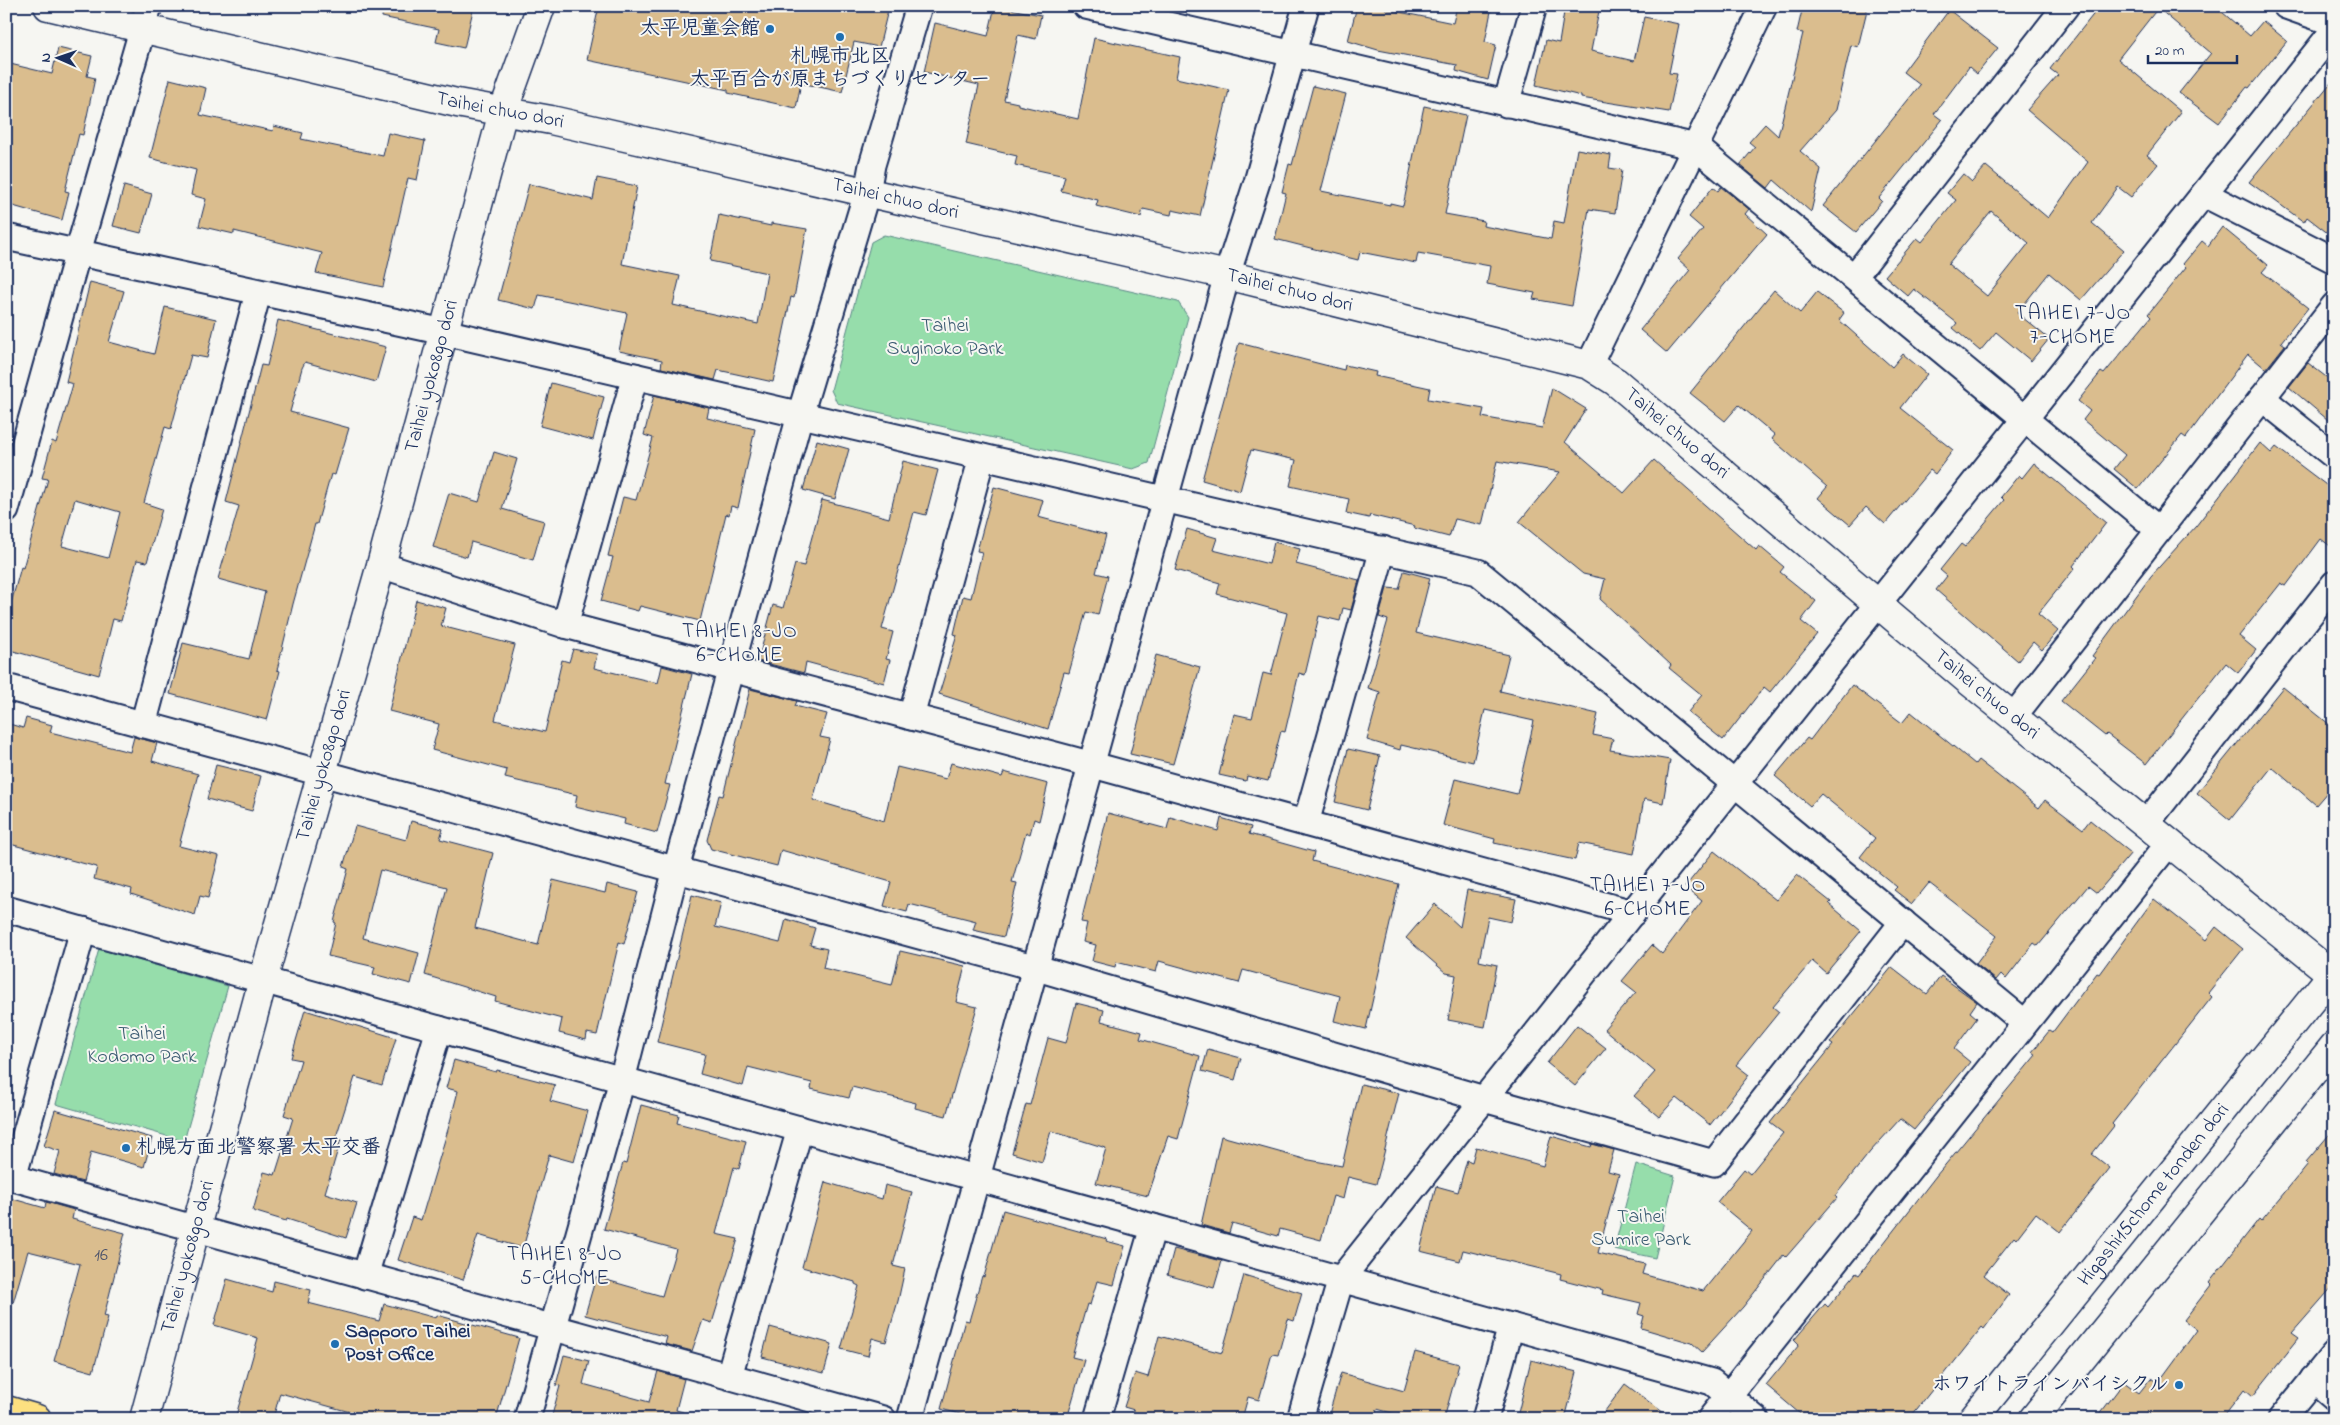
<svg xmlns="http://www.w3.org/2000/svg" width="2340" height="1425" viewBox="0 0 2340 1425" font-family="'Indie Flower','Klee One',sans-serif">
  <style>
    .green { fill: #96ddab; stroke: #588684 }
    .building { fill: #dabd8e; stroke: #1b2f5e; fill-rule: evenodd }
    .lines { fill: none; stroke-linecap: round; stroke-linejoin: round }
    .minor-casing { stroke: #1b2f5e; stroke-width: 29 }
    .tertiary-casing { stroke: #1b2f5e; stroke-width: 31 }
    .primary-casing { stroke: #1b2f5e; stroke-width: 31 }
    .minor { stroke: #f6f6f2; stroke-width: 25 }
    .tertiary { stroke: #f6f6f2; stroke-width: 28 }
    .primary { stroke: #fde080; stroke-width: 28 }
    .poi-dot { fill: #1f6fb2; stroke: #f6f6f2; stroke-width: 2 }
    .labels { text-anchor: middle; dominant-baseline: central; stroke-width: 4; stroke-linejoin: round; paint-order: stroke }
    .number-label { font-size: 18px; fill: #4b526a }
    .poi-label { font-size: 20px; font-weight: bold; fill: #1b2f5e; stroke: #f6f6f2; text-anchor: end }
    .street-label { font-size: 20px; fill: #1b2f5e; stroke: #f6f6f2 }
    .park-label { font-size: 20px; fill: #3a5a71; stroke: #f6f6f2 }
    .neighbourhood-label { font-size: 21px; letter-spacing: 1px; fill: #1b2f5e; stroke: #f6f6f2 }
  </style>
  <rect width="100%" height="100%" fill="#f6f6f2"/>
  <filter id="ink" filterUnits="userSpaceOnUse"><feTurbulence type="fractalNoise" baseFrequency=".02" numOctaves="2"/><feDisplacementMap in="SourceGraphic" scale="10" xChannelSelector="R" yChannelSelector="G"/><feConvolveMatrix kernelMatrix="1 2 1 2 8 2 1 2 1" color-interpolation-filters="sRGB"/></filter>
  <g filter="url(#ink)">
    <g class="green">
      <polygon points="884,235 1178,302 1188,317 1149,463 1133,469 837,403 831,390 871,242"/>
      <polygon points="99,949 228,986 184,1141 56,1104"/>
      <polygon points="1636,1164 1675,1176 1655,1258 1614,1249"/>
    </g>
    <g class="building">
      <polygon points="383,6 474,6 464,48 436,42 439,29 382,17"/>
      <polygon points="599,6 889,6 879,47 854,42 842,92 801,83 796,108 728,93 728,90 587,60"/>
      <polygon points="995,6 1041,15 1036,39 1018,35 1004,100 1018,103 1018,105 1078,119 1094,38 1180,57 1176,78 1229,90 1200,216 1172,210 1171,215 1143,209 1141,217 1096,206 1098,200 1061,191 1065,176 1015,165 1017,156 966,144 979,85 924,72 935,23 988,36"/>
      <polygon points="1357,6 1385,6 1385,9 1453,23 1457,6 1492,6 1485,42 1496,45 1488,80 1456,71 1457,65 1378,50 1348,41"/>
      <polygon points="1565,6 1599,11 1591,51 1634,61 1644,17 1679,24 1669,73 1677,74 1669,112 1581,98 1581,96 1536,85 1546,40 1559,43"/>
      <polygon points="1803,6 1868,6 1858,47 1851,45 1836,110 1800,151 1821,169 1811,212 1774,180 1768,188 1740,165 1755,147 1749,142 1765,124 1778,136 1803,33 1797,32"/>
      <path d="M2100,6H2215L2250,36L2263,21L2287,41L2249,88L2247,87L2219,123L2179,93L2211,53L2158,8L2118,59L2181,112L2147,155L2158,164L2131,197L2118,187L2092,223L2124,250L2081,300L2049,273L2017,313L2049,339L2031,361L1996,332L1980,351L1953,328L1957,323L1914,289L1908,296L1885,276L1917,238L1922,242L1956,200L1947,193L1963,174L1972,182L1986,166L2048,218L2088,162L2027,110L2058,75L2050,69ZM1991,211L2029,243L1987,296L1948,264Z"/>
      <polygon points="1949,10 1998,48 1977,74 1969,67 1934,114 1942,120 1879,198 1882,201 1856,232 1823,206 1920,85 1903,72"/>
      <polygon points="58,48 92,56 87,76 95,78 83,135 79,134 65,191 69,192 62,220 6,204 6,63 52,74"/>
      <polygon points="170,79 206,88 200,115 273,131 274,126 303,133 301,139 383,156 388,133 425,141 417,180 408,178 383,287 316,273 322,253 234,231 234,234 199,226 206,199 191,195 196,170 150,158"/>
      <polygon points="2334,79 2334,238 2307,217 2304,222 2249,182"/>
      <polygon points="1313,86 1346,94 1321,191 1390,205 1390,203 1403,206 1424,106 1466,115 1445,214 1484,221 1483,226 1551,239 1554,221 1564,223 1577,149 1611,155 1609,168 1622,170 1615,213 1589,209 1572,306 1533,299 1535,293 1487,284 1490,266 1418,253 1416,263 1360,252 1358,260 1275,239 1286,193 1282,192 1289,164 1292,165"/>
      <polygon points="597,178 637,186 622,264 680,276 673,305 758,324 767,273 710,261 719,215 771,226 771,223 807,229 794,298 791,297 773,382 718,370 715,380 661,368 662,360 619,351 627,313 539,295 535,309 498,300 529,184 593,200"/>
      <polygon points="124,186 152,194 141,233 113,226"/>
      <polygon points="1713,187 1718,191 1721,187 1749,209 1745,214 1767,234 1667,353 1640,330 1690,270 1678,259 1703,229 1689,217"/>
      <polygon points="2222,227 2268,265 2262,272 2308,308 2281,342 2285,345 2266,369 2248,354 2186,438 2182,435 2138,489 2114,469 2125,455 2083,420 2090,411 2078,401 2101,372 2104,374 2151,317 2148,314 2186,267 2183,264 2202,241 2208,246"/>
      <path d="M90,282L124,291L109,342L154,354L165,307L216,319L207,358L191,355L171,429L165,427L144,503L162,509L147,562L137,560L121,621L113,619L99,675L6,649V606L10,607L21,567L23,568L48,479L42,478L52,441L56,443L73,384L66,382ZM75,499L120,512L108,558L62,546Z"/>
      <polygon points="1774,290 1800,313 1817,292 1844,313 1839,320 1892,367 1903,354 1927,374 1900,408 1953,450 1935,474 1930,470 1885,524 1866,507 1850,525 1818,498 1827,487 1772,439 1775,435 1739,405 1725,421 1690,393"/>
      <polygon points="278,320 386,347 376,382 305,362 302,368 290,412 349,428 335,475 331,474 317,524 315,524 293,604 277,670 280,671 267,720 170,694 183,643 249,659 265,592 218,579 239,506 226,502 261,365 267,366"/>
      <polygon points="1239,343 1344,370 1345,365 1376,372 1375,376 1430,388 1428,399 1484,409 1482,417 1542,428 1552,388 1586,409 1565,442 1624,493 1654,460 1756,550 1759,546 1784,567 1780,572 1816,601 1801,621 1817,634 1770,692 1764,687 1723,740 1688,712 1702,695 1669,668 1671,665 1600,599 1605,579 1583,574 1519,522 1560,472 1497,461 1482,525 1455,519 1449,537 1414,528 1415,526 1370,515 1369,518 1346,513 1349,499 1290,486 1296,460 1251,450 1240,491 1202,480"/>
      <polygon points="2308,363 2334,383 2334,425 2289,387"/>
      <polygon points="551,383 604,397 593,440 540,426"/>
      <polygon points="654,395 709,408 707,418 755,429 738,508 731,506 729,515 726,514 700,621 640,606 638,611 601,601 613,557 608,556 623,497 636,500 653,438 644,435"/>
      <polygon points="817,440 849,449 835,499 803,490"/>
      <polygon points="2260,443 2271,453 2276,447 2334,491 2334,549 2321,539 2286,586 2281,583 2239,636 2256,650 2238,673 2226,663 2146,764 2107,734 2105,736 2061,701 2095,658 2092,656 2151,576 2196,526"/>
      <polygon points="494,452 517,459 502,509 544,521 533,560 471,542 467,557 433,547 449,493 479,502"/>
      <polygon points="903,461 938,470 926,515 914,512 882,629 893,632 886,659 890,660 884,683 806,662 804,673 758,661 773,605 783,608 795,564 804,566 822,500 889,518"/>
      <polygon points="2034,463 2106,523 2073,566 2075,568 2038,614 2058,631 2042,650 2033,642 2018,661 1936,590 1947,576 1940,570 1961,544 1965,547 2004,500 2001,497 2019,475 2022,478"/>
      <polygon points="994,487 1043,500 1038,517 1106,535 1096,573 1108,576 1098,615 1086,612 1069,673 1064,672 1048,729 939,694 957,635 954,634 963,596 971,598 982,552 977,551"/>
      <polygon points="1187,529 1217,538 1213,550 1269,564 1274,542 1300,549 1296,564 1359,580 1351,610 1343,608 1340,621 1319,616 1305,675 1299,673 1285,732 1281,731 1268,781 1247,776 1246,781 1219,775 1234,714 1252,718 1263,673 1271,675 1287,613 1217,594 1220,583 1175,570"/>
      <polygon points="1404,571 1430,578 1416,633 1509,655 1500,691 1598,714 1593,735 1613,739 1610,750 1670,760 1663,803 1644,799 1634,854 1579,843 1575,860 1494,843 1495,839 1443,825 1455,779 1517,794 1534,721 1485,710 1473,762 1401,745 1400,750 1367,740 1380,692 1368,688 1388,620 1379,617 1387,588 1399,589"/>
      <polygon points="416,600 446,608 441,626 515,645 495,720 545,732 562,660 569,662 573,649 597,654 594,668 658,683 662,666 692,674 665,784 670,785 657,833 624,824 625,819 575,807 577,795 505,778 507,770 432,750 439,724 389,711"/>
      <polygon points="1156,655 1200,667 1173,764 1130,754"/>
      <polygon points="1852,685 1902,723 1911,712 1975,764 1978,760 2039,808 2045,800 2083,829 2090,820 2131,853 2097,893 2088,886 2038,946 2034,943 2006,979 2001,974 1996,980 1976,964 1997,936 1929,883 1912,904 1894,890 1897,887 1860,857 1875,838 1821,794 1810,806 1775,776 1807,738 1810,740"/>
      <polygon points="2283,687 2334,728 2334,784 2316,805 2272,767 2230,820 2197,793"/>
      <polygon points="750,689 797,701 795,706 827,714 820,737 830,739 813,800 884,821 897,767 946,779 951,763 1002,777 1004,772 1048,784 1039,821 1034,819 1030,834 1026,832 1012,882 1017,883 1004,937 973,930 976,921 909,904 907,912 884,906 891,882 781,850 777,866 711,849 707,840 719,795 723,796"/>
      <polygon points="26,718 52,725 50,732 130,752 134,737 157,743 152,761 198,774 179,846 219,856 208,898 200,896 195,915 131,894 132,889 94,879 97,867 6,843 6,723 23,728"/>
      <polygon points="1348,749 1380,756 1367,810 1335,802"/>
      <polygon points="216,765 261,776 252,811 207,799"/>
      <polygon points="1108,813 1167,829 1170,817 1218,831 1221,818 1251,827 1249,834 1314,852 1312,861 1399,884 1366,1029 1334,1021 1340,996 1243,970 1239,983 1159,961 1156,972 1116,962 1115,967 1092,961 1096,945 1083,942 1087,923 1081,922"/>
      <polygon points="411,821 443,829 440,839 493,853 475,928 538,945 553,880 605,893 607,884 638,892 624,944 619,942 597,1035 587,1033 586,1040 559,1033 562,1019 495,1001 496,997 425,975 447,887 380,870 363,938 419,953 411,984 373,974 375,967 328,956 336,923 334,922 348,869 343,867 355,826 406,840"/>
      <polygon points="1714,851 1776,900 1797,875 1831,902 1829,904 1861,931 1826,973 1812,961 1773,1007 1779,1012 1736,1065 1749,1075 1710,1125 1676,1098 1659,1117 1634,1096 1655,1072 1604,1029 1636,992 1622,981 1652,945 1662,954 1702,901 1685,887"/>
      <polygon points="1467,890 1516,899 1511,922 1488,917 1479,961 1497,965 1485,1027 1448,1020 1456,975 1446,973 1406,938 1435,904 1460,927"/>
      <polygon points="692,895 721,903 715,927 780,943 786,919 815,928 810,945 827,949 823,968 892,985 900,951 965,966 956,1002 977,1007 946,1116 915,1108 916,1103 852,1087 849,1098 811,1089 812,1083 748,1067 743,1086 700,1074 705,1054 657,1042"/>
      <polygon points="2154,899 2206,940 2216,927 2243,949 2208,993 2212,997 2112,1124 2114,1126 2092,1154 2110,1168 2060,1232 2036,1213 2016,1239 2014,1237 1984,1275 2009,1295 1984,1329 1982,1327 1909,1419 1806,1419 1766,1385 1799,1345 1794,1340 1825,1304 1828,1307 1856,1273 1859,1275 1936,1176 2036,1055 2032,1052 2049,1031 2052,1033 2097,973 2099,974"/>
      <polygon points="1892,967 1927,994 1941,976 1977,1002 1970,1012 1977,1018 1954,1049 1970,1062 1914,1130 1900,1119 1870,1152 1835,1196 1837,1198 1786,1257 1784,1255 1743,1307 1702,1352 1692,1343 1641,1328 1644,1316 1638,1314 1641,1303 1602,1294 1603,1290 1560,1279 1561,1274 1463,1250 1460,1261 1420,1251 1436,1186 1458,1192 1467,1160 1472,1162 1476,1147 1543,1166 1551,1136 1591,1147 1592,1144 1614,1150 1608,1171 1619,1174 1598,1253 1645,1264 1642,1274 1703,1291 1752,1231 1717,1202 1744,1169 1750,1174 1783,1133 1770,1123 1833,1045 1830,1043"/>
      <polygon points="1076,1003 1104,1010 1101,1021 1142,1032 1140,1039 1200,1056 1178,1139 1168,1136 1148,1196 1096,1183 1106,1148 1051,1131 1042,1162 1012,1153 1026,1104 1030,1105 1048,1038 1066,1043"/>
      <polygon points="305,1010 396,1038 382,1085 355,1077 336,1137 341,1139 325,1193 357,1203 346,1238 287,1219 286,1221 253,1211 264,1172 275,1175 293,1118 284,1115 301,1060 291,1058"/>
      <polygon points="1577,1025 1606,1048 1575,1086 1547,1063"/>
      <polygon points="1208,1049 1241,1058 1235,1080 1202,1071"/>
      <polygon points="454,1060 496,1072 497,1070 555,1085 550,1101 588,1111 574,1162 549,1155 523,1248 478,1235 463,1280 398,1260 412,1217 421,1220 449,1126 458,1091 446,1088"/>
      <polygon points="1361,1084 1399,1093 1381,1165 1376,1184 1348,1177 1343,1199 1333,1196 1321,1240 1280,1229 1278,1236 1232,1223 1229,1233 1201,1225 1221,1136 1304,1159 1342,1166"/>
      <polygon points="641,1105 679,1115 677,1123 746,1141 739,1169 734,1167 716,1234 738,1239 712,1323 703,1320 692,1351 665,1344 667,1337 585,1315 596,1277 662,1296 676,1249 604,1229 623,1163 626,1164"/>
      <polygon points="55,1110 152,1138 144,1167 91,1152 83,1182 54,1174 60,1151 44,1146"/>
      <polygon points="2334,1129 2334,1285 2292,1333 2299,1338 2253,1396 2245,1389 2221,1419 2096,1419 2124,1382 2139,1393 2151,1378 2158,1383 2197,1330 2184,1320 2211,1285 2209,1283 2259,1219 2261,1221 2308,1164 2306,1162"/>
      <polygon points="825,1182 882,1199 885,1185 912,1192 893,1266 905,1269 898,1301 886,1342 872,1338 868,1356 841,1349 859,1286 855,1284 855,1282 802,1267"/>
      <polygon points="6,1197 45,1208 46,1202 74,1210 72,1219 125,1233 104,1316 108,1317 93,1372 54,1361 80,1264 28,1251 13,1303 6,1302"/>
      <polygon points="1003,1210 1107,1239 1106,1241 1125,1246 1114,1285 1097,1281 1090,1305 1087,1304 1072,1357 1084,1360 1067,1419 979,1419 941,1409 965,1320 969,1321 982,1276 984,1277"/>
      <polygon points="1174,1249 1222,1261 1214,1288 1167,1275"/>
      <polygon points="1244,1275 1302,1293 1294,1321 1288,1319 1278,1355 1272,1354 1259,1400 1248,1397 1242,1419 1132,1419 1134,1410 1124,1407 1135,1373 1148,1377 1159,1336 1222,1353"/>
      <polygon points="227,1279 272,1292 274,1281 311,1290 308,1303 379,1321 384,1304 436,1318 437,1315 519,1338 496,1419 348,1419 350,1412 280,1393 273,1419 235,1419 258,1338 214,1325"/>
      <polygon points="770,1327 832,1344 824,1373 762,1357"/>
      <polygon points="1415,1352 1459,1364 1444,1419 1414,1419 1377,1409 1375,1419 1347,1419 1329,1414 1341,1373 1404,1391"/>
      <polygon points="564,1355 589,1361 583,1384 649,1402 658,1371 684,1379 676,1410 683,1412 682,1419 551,1419 560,1386 556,1385"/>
      <polygon points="1531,1360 1577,1372 1565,1419 1541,1419 1518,1413"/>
      <polygon points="1625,1384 1672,1419 1599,1419"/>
    </g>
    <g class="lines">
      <defs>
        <g id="minor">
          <polyline points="1086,6 1696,147 2159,530"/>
          <polyline points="2286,6 2334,23"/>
          <polyline points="1506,104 1534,6"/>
          <polyline points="2204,194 2334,260"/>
          <polyline points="6,237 444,332 1478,572 2025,1023"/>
          <polyline points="1854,277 2066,6"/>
          <polyline points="1589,365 1764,6"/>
          <polyline points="2262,398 2334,456"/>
          <polyline points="6,510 78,252 149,6"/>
          <polyline points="381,565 565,625 1093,765 1633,913"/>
          <polyline points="565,625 635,376"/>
          <polyline points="6,687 1037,968 1484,1099 1714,1163 1903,922"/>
          <polyline points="911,717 982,457"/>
          <polyline points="2013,717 2334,306"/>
          <polyline points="143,725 258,293"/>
          <polyline points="1306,823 1383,549"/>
          <polyline points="2146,824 2334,584"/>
          <polyline points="6,909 1712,1382 1756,1419"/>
          <polyline points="6,1176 883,1419"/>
          <polyline points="13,1178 83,930"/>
          <polyline points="365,1276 439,1029"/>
          <polyline points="729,1376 800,1129"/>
          <polyline points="2313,1379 2334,1397"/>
          <polyline points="527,1419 622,1080 676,869 800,415 867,192 872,165 919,6"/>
          <polyline points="910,1419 1227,275 1257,182 1306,6"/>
          <polyline points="1097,1419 1153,1227"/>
          <polyline points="1300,1419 1341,1279 2334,30"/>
          <polyline points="1485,1419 1511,1326"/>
          <polyline points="1710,1419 2169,843"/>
          <polyline points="2281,1419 2334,1354"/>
        </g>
        <g id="tertiary">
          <path id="s1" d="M48,6L457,103L551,120L1227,275L1589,365L1616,382L1969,681L2334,976"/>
          <path id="s2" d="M144,1419L263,980L381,565L503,112L541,6"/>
          <path id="s3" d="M1973,1419L2334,972"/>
          <polyline points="2033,1419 2334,1046"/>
        </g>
        <polyline id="primary" points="6,1410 37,1419"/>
      </defs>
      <use href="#minor" class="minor-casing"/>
      <use href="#tertiary" class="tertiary-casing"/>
      <use href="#primary" class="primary-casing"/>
      <use href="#minor" class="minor"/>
      <use href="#tertiary" class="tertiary"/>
      <use href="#primary" class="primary"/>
    </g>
  </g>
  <g class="poi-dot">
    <circle cx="770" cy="29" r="5"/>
    <circle cx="840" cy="37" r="5"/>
    <circle cx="126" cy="1148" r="5"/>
    <circle cx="335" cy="1344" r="5"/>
    <circle cx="2179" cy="1385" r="5"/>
  </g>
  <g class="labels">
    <g class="number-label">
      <text x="101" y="1256">16</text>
    </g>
    <g class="poi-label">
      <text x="760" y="29">太平児童会館</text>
      <text x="840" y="57" text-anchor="middle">札幌市北区<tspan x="840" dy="23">太平百合が原まちづくりセンター</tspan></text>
      <text x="136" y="1148" text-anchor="start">札幌方面北警察署 太平交番</text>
      <text x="345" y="1332" text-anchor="start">Sapporo Taihei<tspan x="345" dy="23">Post Office</tspan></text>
      <text x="2169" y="1385">ホワイトラインバイシクル</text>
    </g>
    <g class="street-label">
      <text stroke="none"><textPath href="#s1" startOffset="464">Taihei chuo dori</textPath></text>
      <text stroke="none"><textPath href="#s1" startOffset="869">Taihei chuo dori</textPath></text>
      <text stroke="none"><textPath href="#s1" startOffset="1274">Taihei chuo dori</textPath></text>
      <text stroke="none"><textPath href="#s2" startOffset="1082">Taihei yoko8go dori</textPath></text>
      <text stroke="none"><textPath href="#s1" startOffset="1694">Taihei chuo dori</textPath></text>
      <text stroke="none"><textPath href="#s1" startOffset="2099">Taihei chuo dori</textPath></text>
      <text stroke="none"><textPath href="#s2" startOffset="678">Taihei yoko8go dori</textPath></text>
      <text stroke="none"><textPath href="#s3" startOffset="288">Higashi15chome tonden dori</textPath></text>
      <text stroke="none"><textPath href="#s2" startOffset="168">Taihei yoko8go dori</textPath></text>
    </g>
    <g class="park-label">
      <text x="945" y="326">Taihei<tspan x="945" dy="23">Suginoko Park</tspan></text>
      <text x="142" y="1034">Taihei<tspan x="142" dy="23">Kodomo Park</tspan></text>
      <text x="1641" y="1217">Taihei<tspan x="1641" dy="23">Sumire Park</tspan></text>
    </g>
    <g class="neighbourhood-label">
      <text x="2073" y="314">TAIHEI 7-JO<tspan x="2073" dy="24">7-CHOME</tspan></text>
      <text x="740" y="632">TAIHEI 8-JO<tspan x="740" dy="24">6-CHOME</tspan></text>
      <text x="1648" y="886">TAIHEI 7-JO<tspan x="1648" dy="24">6-CHOME</tspan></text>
      <text x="565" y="1255">TAIHEI 8-JO<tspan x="565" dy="24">5-CHOME</tspan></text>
    </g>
  </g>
  <rect width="2340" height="1425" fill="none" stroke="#f6f6f2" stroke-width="25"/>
  <rect x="12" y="12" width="2315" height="1400" fill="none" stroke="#1b2f5e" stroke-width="2" filter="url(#ink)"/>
  <g transform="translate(58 58) rotate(272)" stroke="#f6f6f2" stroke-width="4" paint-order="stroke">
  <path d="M0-4L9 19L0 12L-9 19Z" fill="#1b2f5e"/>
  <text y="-8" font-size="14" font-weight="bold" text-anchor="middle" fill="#1b2f5e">N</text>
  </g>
  <path d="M2148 55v8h89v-8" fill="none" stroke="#1b2f5e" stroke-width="2.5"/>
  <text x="2155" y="55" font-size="15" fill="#1b2f5e" stroke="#f6f6f2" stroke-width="4" paint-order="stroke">20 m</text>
</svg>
